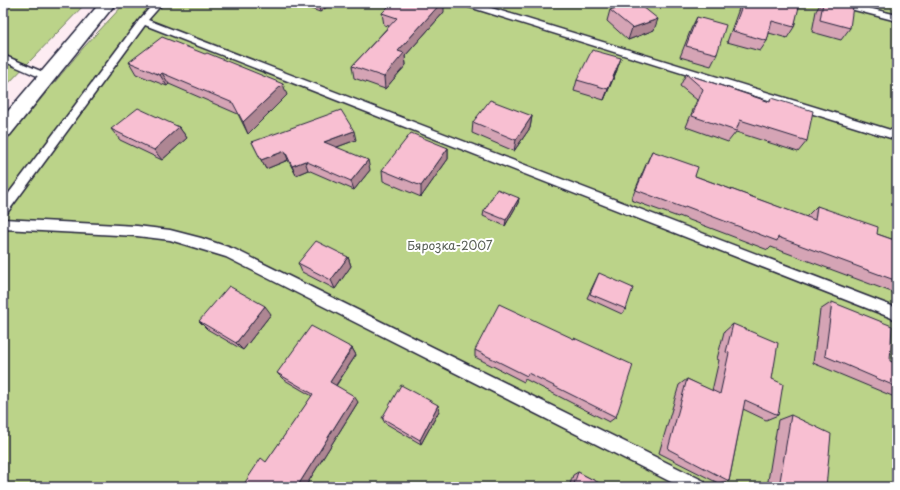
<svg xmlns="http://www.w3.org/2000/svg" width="900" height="490" viewBox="0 0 900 490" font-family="'Playpen Sans',sans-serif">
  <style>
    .green { fill: #bbd389; stroke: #6e7a62 }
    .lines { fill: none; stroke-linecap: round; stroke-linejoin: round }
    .lane-casing { stroke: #22223b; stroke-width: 3 }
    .secondary-casing { stroke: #22223b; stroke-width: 3 }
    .lane { fill: #fff; fill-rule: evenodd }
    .secondary { fill: #fff; fill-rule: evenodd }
    .wall { fill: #d5a4b5; stroke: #22223b }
    .shaded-wall { fill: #ae8693; stroke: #22223b }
    .building { fill: #f8bfd2; stroke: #22223b }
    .labels { text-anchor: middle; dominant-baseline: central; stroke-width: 4; stroke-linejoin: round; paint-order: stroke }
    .park-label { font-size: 12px; fill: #586056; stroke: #fff }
  </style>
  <rect width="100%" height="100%" fill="#fdecf2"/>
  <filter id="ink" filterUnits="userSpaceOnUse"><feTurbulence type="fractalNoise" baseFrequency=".025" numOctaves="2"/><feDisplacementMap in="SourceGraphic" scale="8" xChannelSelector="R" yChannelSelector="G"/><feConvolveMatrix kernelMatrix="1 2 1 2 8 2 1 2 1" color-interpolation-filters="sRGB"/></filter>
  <g filter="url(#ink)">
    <g class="green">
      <polygon points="3,3 86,3 3,89"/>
      <polygon points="125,3 897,3 897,487 3,487 3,145 83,48"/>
    </g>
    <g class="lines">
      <defs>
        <g id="lane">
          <polygon points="154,3 163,3 148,20 897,308 897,320 145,25 7,213 3,215 3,201 140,19"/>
          <polygon points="462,3 475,3 897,132 897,140 463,5"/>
          <polygon points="834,3 848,3 897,15 897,21 835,5"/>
          <polygon points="3,55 50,75 52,77 47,80 44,79 3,61"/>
          <polygon points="3,219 137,226 170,230 201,238 234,249 704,481 706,487 681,487 226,257 170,240 137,236 3,229"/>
        </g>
        <polygon id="secondary" points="100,3 116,3 10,135 3,137 3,117"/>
      </defs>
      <use href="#lane" class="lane-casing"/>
      <use href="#secondary" class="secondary-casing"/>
      <use href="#lane" class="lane"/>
      <use href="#secondary" class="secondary"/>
    </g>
    <g class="wall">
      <polygon points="294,3 332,3 320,12"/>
      <polygon points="741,3 799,3 794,27 787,38 769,33 767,41 760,51 727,42"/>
      <polygon points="821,3 839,3 850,28 841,40 812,32 816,11"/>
      <polygon points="610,10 654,30 628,40 607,21"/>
      <polygon points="444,12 405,56 406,65 385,89 354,78 352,66 389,26 384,25 382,13"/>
      <polygon points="697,17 717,54 711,66 680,57 691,29"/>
      <polygon points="129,62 287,95 248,134 238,114 169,84 167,86 136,74"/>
      <polygon points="617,70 604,100 574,91 577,80"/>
      <polygon points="686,74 769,101 771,98 807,141 798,152 736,132 728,142 686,127 697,100 680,86"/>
      <polygon points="532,116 530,128 514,151 472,133 473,122"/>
      <polygon points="179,127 187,138 162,160 120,140 111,129"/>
      <polygon points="356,140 337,147 370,170 354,190 308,170 296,175 288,160 266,169 252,142"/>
      <polygon points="448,148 448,159 421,197 383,181 382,170"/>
      <polygon points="652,151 695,176 806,217 817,206 877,234 897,241 897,294 771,247 768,250 679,216 678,217 631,200 647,162"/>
      <polygon points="519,198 518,203 505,226 483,216 484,211"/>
      <polygon points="348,257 351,266 335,289 302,272 298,263"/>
      <polygon points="599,273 626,309 622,314 587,298"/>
      <polygon points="832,302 890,361 897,364 897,398 813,363 820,310"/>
      <polygon points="271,314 243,350 207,329 199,321"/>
      <polygon points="733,324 772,379 778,415 766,420 743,409 729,481 718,483 659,453 679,385 687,379 712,391 719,360 717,359 724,332"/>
      <polygon points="573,339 616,417 609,422 525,379 524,382 475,357 475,350"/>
      <polygon points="352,348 356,355 336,386 358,402 305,487 242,487 267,461 312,396 283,379 277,373"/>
      <polygon points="439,411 421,444 385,423 382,418"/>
      <polygon points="791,415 826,487 767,487 778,420"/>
      <polygon points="578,472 607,487 569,487 573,475"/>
    </g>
    <g class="shaded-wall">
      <polygon points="318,3 332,3 320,12"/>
      <polygon points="441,3 444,3 444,12 405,56 406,65 385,89 384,77 398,51"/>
      <polygon points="658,19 654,30 628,40 632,28"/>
      <polygon points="621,58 617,70 604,100 608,89"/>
      <polygon points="162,73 169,84 167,86 160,75"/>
      <polygon points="283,84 287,95 248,134 243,122"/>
      <polygon points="532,116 530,128 514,151 516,140"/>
      <polygon points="179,127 187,138 162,160 154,150"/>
      <polygon points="354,131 356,140 326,151 324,142"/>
      <polygon points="448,148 448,159 421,197 421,186"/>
      <polygon points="285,151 288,160 266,169 261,160"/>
      <polygon points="368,160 370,170 354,190 351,181"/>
      <polygon points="305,161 308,170 296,175 292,166"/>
      <polygon points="519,198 518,203 505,226 506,220"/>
      <polygon points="348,257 351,266 335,289 331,280"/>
      <polygon points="265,306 271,314 243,350 236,343"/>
      <polygon points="352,348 356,355 334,388 330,382"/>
      <polygon points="354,396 358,402 305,487 297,487"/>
      <polygon points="438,405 439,411 421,444 420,440"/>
    </g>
    <g class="building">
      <polygon points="392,3 441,3 398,51 404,53 384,77 352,66 397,18 382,13"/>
      <polygon points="630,3 638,3 658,19 632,28 610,10"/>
      <polygon points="743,3 800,3 794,27 772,21 767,41 733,31"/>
      <polygon points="823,3 839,3 853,6 850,28 820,20"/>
      <polygon points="697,17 726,25 717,54 686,46"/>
      <polygon points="162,37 205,54 207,53 283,84 243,122 233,103 162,73 160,75 129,62"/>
      <polygon points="592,50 621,58 608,89 577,80"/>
      <polygon points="686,74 770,102 771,98 813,111 807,141 740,120 736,131 692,116 703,89"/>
      <polygon points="490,100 532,116 516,140 473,122"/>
      <polygon points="138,108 179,127 154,150 111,129"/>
      <polygon points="341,110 354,131 324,142 368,160 351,181 305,161 292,166 285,151 261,160 252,142"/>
      <polygon points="411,133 448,148 421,186 382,170"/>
      <polygon points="652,151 698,167 695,176 815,220 817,206 878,227 877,234 897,241 897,281 778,237 777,241 685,206 684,208 636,190"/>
      <polygon points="497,189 519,198 506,220 484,211"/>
      <polygon points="316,241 348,257 331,280 298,263"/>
      <polygon points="599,273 633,288 626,309 590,294"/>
      <polygon points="229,286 265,306 236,343 199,321"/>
      <polygon points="832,302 892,326 890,361 897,364 897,387 825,356"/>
      <polygon points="499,304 574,339 574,338 633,365 616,417 528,373 527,376 475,350"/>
      <polygon points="733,324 778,343 772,379 783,384 778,415 745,400 729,481 668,449 687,379 720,394 729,353 726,352"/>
      <polygon points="311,326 352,348 330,382 354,396 297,487 242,487 261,458 266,462 313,394 277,373"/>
      <polygon points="401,385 438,405 420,440 382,418"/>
      <polygon points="791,415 831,434 826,487 779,487"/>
      <polygon points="578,472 607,487 573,487"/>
    </g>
  </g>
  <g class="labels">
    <g class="park-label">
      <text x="450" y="245">Бярозка-2007</text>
    </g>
  </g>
  <rect width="900" height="490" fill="none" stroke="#fff" stroke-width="16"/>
  <rect x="8" y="8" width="884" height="474" fill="none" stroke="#22223b" stroke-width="1.5" filter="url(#ink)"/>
</svg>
